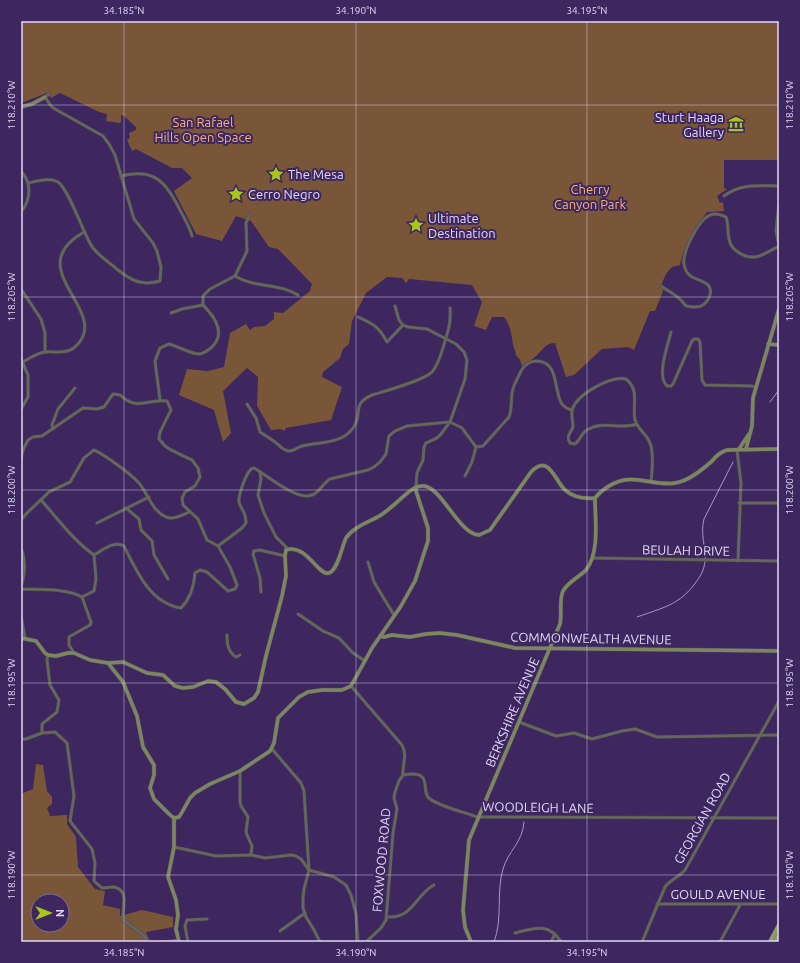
<svg xmlns="http://www.w3.org/2000/svg" width="800" height="963" viewBox="0 0 800 963" font-family="Ubuntu,sans-serif">
  <style>
    .green { fill: #7a5638; fill-rule: evenodd }
    .lines { fill: none; stroke-linecap: round; stroke-linejoin: round }
    .stream { stroke: #a994cf; stroke-width: 1 }
    .street-casing { stroke: #574377; stroke-width: 3.5 }
    .secondary-casing { stroke: #574377; stroke-width: 4.5 }
    .primary-casing { stroke: #574377; stroke-width: 5 }
    .street { stroke: #636a4f; stroke-width: 2.5 }
    .secondary { stroke: #7c885c; stroke-width: 3.5 }
    .primary { stroke: #909e65; stroke-width: 4 }
    .ticks { fill: none; stroke: #e1d6f8; stroke-width: 1; stroke-opacity: 0.45 }
    .labels { text-anchor: middle; dominant-baseline: central; stroke-width: 4; stroke-linejoin: round; paint-order: stroke }
    .poi-label { font-size: 13px; fill: #e1d6f8; stroke: #3d275e; text-anchor: start }
    .park-label { font-size: 13px; fill: #f6b27a; stroke: #3d275e }
    .street-label { font-size: 13px; fill: #e1d6f8; stroke: #3d275e }
    .neatline { fill: none; stroke: #e1d6f8; stroke-width: 1.5 }
    .ticks-label { font-size: 10px; text-anchor: middle; fill: #e1d6f8 }
  </style>
  <rect width="100%" height="100%" fill="#3d275e"/>
  <g class="green">
    <path d="M21,21H779V160H724V188L727,189L717,196L720,203L723,202L724,211L707,212C695,229 684,244 680,265L672,267L666,274L662,283L663,291L655,311H650L634,350L628,347L602,349L574,375L566,377L555,343C545,343 542,351 535,357C531,361 526,362 522,366L520,360L515,354L516,353C510,340 514,330 504,317H492L486,330L474,326L482,302L472,285L409,279L406,283L402,278L387,277L366,293L352,321L349,344L343,349L340,358L323,372L322,377L342,387L331,420L286,428L284,431L281,429L271,430L257,406L258,377L247,368L223,391L231,433L223,442L214,410L179,395L187,369L208,371L224,367L230,333L246,324L250,330L254,327L265,326L274,319V312L283,313L310,291L312,284L278,249L269,247L251,221L236,216L222,241L196,234L174,191L192,178L182,168H172L136,149L132,151L127,140L130,138L129,133L136,130V127L124,116L121,115V122L120,123L106,121L107,114L99,112L60,93L51,98L47,93L21,103Z"/>
    <path d="M36,764L43,765L47,791L52,797V804L47,808L50,816L67,815V824L76,837L78,867L95,889L105,891L103,905L120,909V916L142,910L173,917V927L146,932L150,942L176,939V942H21V792L23,793L33,789ZM38,901H62V925H38Z"/>
  </g>
  <g class="lines">
    <g class="stream">
      <polyline points="770,402 779,390"/>
      <path d="M637,617C662,608 680,605 696,582C701,576 704,569 705,562C706,547 700,534 704,519L733,462"/>
      <path d="M494,942C503,919 496,892 503,869C508,851 523,842 524,822"/>
    </g>
    <defs>
      <g id="street">
        <path d="M21,171C32,183 31,200 21,212"/>
        <path d="M121,176C155,168 166,182 180,210C184,218 190,227 192,236"/>
        <path d="M28,183C38,181 49,177 58,182C68,188 83,232 91,245C97,255 109,262 118,270C132,281 142,286 160,281L161,267L157,251L153,243L134,219L115,155L109,144L103,136L55,109L51,106L45,97L49,94"/>
        <path d="M724,196C741,183 758,186 779,186"/>
        <polyline points="779,204 776,231 779,245"/>
        <path d="M235,276C254,288 279,283 298,295"/>
        <path d="M661,286C672,294 677,294 686,306C691,307 696,308 701,306C708,303 714,291 708,285C699,277 687,281 684,264C682,252 698,222 708,216C714,212 720,214 726,217C729,225 727,232 729,239C730,245 733,249 738,252C754,263 764,254 779,246"/>
        <polyline points="21,289 41,319 45,333 45,352"/>
        <polyline points="203,305 203,296 210,289 235,276 247,251 246,223 250,214"/>
        <polyline points="395,306 399,320 403,325 408,327 427,329 456,344 464,352 467,360 465,379 450,422 441,434 437,438 426,443 424,447 423,460 417,473 416,487"/>
        <polyline points="171,313 182,309 203,305"/>
        <path d="M358,317C374,324 379,327 387,342L403,325"/>
        <path d="M671,332C668,345 656,376 667,386H671L673,384L692,341L694,339H698L700,342L702,380L705,385L752,386L756,388"/>
        <polyline points="21,359 28,375 28,397 21,409"/>
        <path d="M23,362C30,358 37,353 45,352C57,351 68,355 77,345C111,310 19,269 84,232"/>
        <path d="M160,400L155,361L160,348L169,344C177,346 191,354 199,354C205,353 209,350 213,346C226,332 213,315 203,305"/>
        <path d="M247,404L256,418L260,432C268,437 275,441 282,448C284,449 285,450 288,451C293,452 297,447 302,446C320,442 345,444 355,425C362,412 352,404 372,395C385,391 423,381 432,372C439,364 442,351 445,341C449,328 451,322 450,308"/>
        <path d="M637,424C621,430 603,420 587,430C581,433 581,440 575,444L570,443C565,435 572,433 573,426C573,421 571,416 572,410C577,394 610,376 626,379C640,390 632,405 635,420C638,429 645,433 649,441C654,449 652,472 651,481"/>
        <polyline points="53,429 52,425 58,409 75,388"/>
        <path d="M476,447L483,446L509,417C512,409 511,401 512,393C513,385 518,378 521,371C524,365 530,361 536,361C560,361 553,391 562,404C565,408 568,409 572,410"/>
        <polyline points="737,450 741,483 738,561"/>
        <path d="M21,459L23,450L28,440L33,437L42,436L83,408L97,409L104,407L113,394L120,395C138,412 147,398 167,401L171,410L160,432L159,439L165,446L171,450L192,460L198,468L200,477L195,486L185,492L182,498L183,505L198,519L207,540L218,546L230,567L237,585L235,589L228,591L207,572L200,570L195,573C194,586 191,598 181,608C150,603 137,572 124,546C114,540 103,550 94,555C73,540 58,519 41,500"/>
        <polyline points="260,472 261,479 258,495 264,513 276,537 288,549"/>
        <polyline points="465,476 472,462 476,447"/>
        <polyline points="739,503 779,503"/>
        <polyline points="126,508 139,519 141,530 152,541 154,555 168,579"/>
        <path d="M21,520L27,513L49,492L70,482L84,458L94,450C105,455 131,474 139,483C148,494 152,511 166,517C174,520 182,515 189,512"/>
        <polyline points="97,523 149,497"/>
        <path d="M218,546L242,528L246,523C246,510 241,511 239,502C238,495 246,474 251,469L254,468C267,475 296,501 312,495C319,493 323,483 330,479L368,470L374,467L380,462L386,454L389,436L395,431L407,426L450,422L462,428L476,447"/>
        <path d="M21,548C26,562 25,573 21,587"/>
        <polyline points="593,558 779,561"/>
        <polyline points="368,562 374,582 394,615"/>
        <path d="M21,589C39,590 67,588 82,597"/>
        <polyline points="261,592 260,578 253,554 254,551 260,550 285,556"/>
        <polyline points="298,614 323,631 339,638 353,653 365,661"/>
        <polyline points="21,616 25,638"/>
        <path d="M227,635C227,644 228,652 236,657L240,655"/>
        <polyline points="74,653 69,645 69,637 90,625 91,622 82,597 94,591 96,579 94,555"/>
        <path d="M351,686L402,745C408,757 402,763 403,775C436,769 419,792 430,799C441,807 464,812 477,817L779,818"/>
        <polyline points="519,722 556,736 574,733 592,739 622,731 635,729 657,737 779,735"/>
        <polyline points="42,733 42,724 57,712 59,700 50,685 47,660 48,655"/>
        <path d="M21,739H26L42,733L55,732L67,743L74,796L70,821L92,849L95,863L94,881L102,888C106,888 110,887 114,887C131,891 121,909 123,920L142,934L145,937L146,942"/>
        <polyline points="272,749 301,783 304,791 309,870 304,889 303,898 303,908 306,917 313,928 320,942"/>
        <polyline points="240,771 240,801 241,806 248,817 246,831 247,835 252,846 251,855"/>
        <polyline points="174,847 216,856 251,855 265,858 291,855 296,856 301,859 309,870 334,877 346,885 351,895 356,914 358,942"/>
        <polyline points="657,904 779,904"/>
        <path d="M387,917C413,919 416,894 434,885"/>
        <polyline points="280,931 305,913"/>
        <path d="M515,933C534,928 549,922 561,942"/>
        <polyline points="188,942 185,926 187,920 207,919"/>
        <polyline points="366,942 381,928 386,920 393,833 397,809 394,798 395,792 399,781 403,775"/>
        <polyline points="551,942 555,934"/>
        <path d="M642,942L665,887C670,880 679,877 685,870L779,701"/>
        <polyline points="720,942 740,905"/>
      </g>
      <g id="secondary">
        <polyline points="21,107 32,104 45,97"/>
        <polyline points="768,344 779,345"/>
        <polyline points="739,449 749,434"/>
        <polyline points="746,449 752,426 753,398 779,309"/>
        <polyline points="380,636 384,637 392,635 410,637 426,634 440,633 457,635 515,648 779,651"/>
        <path d="M21,638L36,641L45,653L48,655L56,656L68,653H74L90,660L108,663L123,662L147,673L163,675L175,686L183,688L193,687L208,681L216,682L225,689L236,702L244,704L254,698L258,692L266,656L282,596L286,576L285,556L286,550C306,543 319,577 329,573C338,570 342,546 346,538C354,526 370,522 381,515C390,509 397,502 405,495C410,491 416,485 424,486C442,488 459,534 479,535L490,530L531,472C549,453 555,481 565,490C574,498 584,499 595,498C599,493 604,489 609,486C633,471 652,487 675,483C689,481 702,470 712,461C716,456 720,452 727,450L779,449"/>
        <polyline points="108,663 123,682 137,716 143,747 154,765 154,775 150,788 154,799 169,814 174,818 174,847 168,877 176,900 178,915 176,929 179,942"/>
        <polyline points="174,818 179,817 181,814 190,798 195,793 210,784 240,771 270,751 274,743 278,718 299,697 308,692 322,690 342,690 351,686 372,648 401,606 415,581 428,541 428,528 416,491 416,487"/>
        <path d="M471,942L465,927L463,910L469,840L560,624C562,615 559,598 563,591C568,582 579,577 586,570C600,552 595,520 595,498"/>
      </g>
      <g id="primary">
        <polyline points="770,942 779,925"/>
        <polyline points="775,942 779,934"/>
      </g>
    </defs>
    <use href="#street" class="street-casing"/>
    <use href="#secondary" class="secondary-casing"/>
    <use href="#primary" class="primary-casing"/>
    <use href="#street" class="street"/>
    <use href="#secondary" class="secondary"/>
    <use href="#primary" class="primary"/>
  </g>
  <path class="ticks" d="M124,21V942M356,21V942M587,21V942M21,105H779M21,297H779M21,490H779M21,683H779M21,875H779"/>
  <defs>
    <symbol id="museum-bare" viewBox="-9 -9 18 18"><path d="M0-6L6-3V-2H-6V-3ZM-5-1h2V3h-2ZM-1-1h2V3h-2ZM3-1h2V3H3ZM-6 4H6V6H-6Z" fill="#a9c719" stroke="#3d275e" stroke-width="2.5" paint-order="stroke"/></symbol>
    <symbol id="sight-bare" viewBox="-9 -9 18 18"><path d="M0-6L1.8-2.2L6-1.7L2.9 1.2L3.7 5.4L0 3.3L-3.7 5.4L-2.9 1.2L-6-1.7L-1.8-2.2Z" fill="#a9c719" stroke="#3d275e" stroke-width="2.5" paint-order="stroke"/></symbol>
  </defs>
  <g fill-rule="evenodd">
    <use href="#museum-bare" x="725" y="113" width="22" height="22"/>
    <use href="#sight-bare" x="265" y="163" width="22" height="22"/>
    <use href="#sight-bare" x="225" y="183" width="22" height="22"/>
    <use href="#sight-bare" x="405" y="214" width="22" height="22"/>
  </g>
  <g class="labels">
    <g class="poi-label">
      <text x="724" y="117" text-anchor="end">Sturt Haaga<tspan x="724" dy="15">Gallery</tspan></text>
      <text x="288" y="174">The Mesa</text>
      <text x="248" y="194">Cerro Negro</text>
      <text x="428" y="218">Ultimate<tspan x="428" dy="15">Destination</tspan></text>
    </g>
    <g class="park-label">
      <text x="203" y="122">San Rafael<tspan x="203" dy="15">Hills Open Space</tspan></text>
      <text x="590" y="189">Cherry<tspan x="590" dy="15">Canyon Park</tspan></text>
    </g>
    <g class="street-label">
      <text transform="translate(686 550) rotate(1)">BEULAH DRIVE</text>
      <text transform="translate(591 638) rotate(1)">COMMONWEALTH AVENUE</text>
      <text transform="translate(512 712) rotate(-67)">BERKSHIRE AVENUE</text>
      <text transform="translate(538 807) rotate(1)">WOODLEIGH LANE</text>
      <text transform="translate(702 818) rotate(-61)">GEORGIAN ROAD</text>
      <text transform="translate(381 860) rotate(-85)">FOXWOOD ROAD</text>
      <text x="718" y="894">GOULD AVENUE</text>
    </g>
  </g>
  <rect width="800" height="963" fill="none" stroke="#3d275e" stroke-width="44"/>
  <g transform="translate(50 913) rotate(90)"><circle r="19" fill="#3d275e" stroke="#7f6d9c"/>
  <path d="M0-3L7 15L0 10L-7 15Z" fill="#a9c719"/>
  <text y="-6" font-size="11" font-weight="bold" text-anchor="middle" fill="#e1d6f8">N</text>
  </g>
  <rect x="22" y="22" width="756" height="919" class="neatline"/>
  <g class="ticks-label">
    <text x="124" y="14">34.185°N</text>
    <text x="356" y="14">34.190°N</text>
    <text x="587" y="14">34.195°N</text>
    <text transform="translate(789 105) rotate(-90)" y="4">118.210°W</text>
    <text transform="translate(11 105) rotate(-90)" y="4">118.210°W</text>
    <text transform="translate(789 297) rotate(-90)" y="4">118.205°W</text>
    <text transform="translate(11 297) rotate(-90)" y="4">118.205°W</text>
    <text transform="translate(789 490) rotate(-90)" y="4">118.200°W</text>
    <text transform="translate(11 490) rotate(-90)" y="4">118.200°W</text>
    <text transform="translate(789 683) rotate(-90)" y="4">118.195°W</text>
    <text transform="translate(11 683) rotate(-90)" y="4">118.195°W</text>
    <text transform="translate(789 875) rotate(-90)" y="4">118.190°W</text>
    <text transform="translate(11 875) rotate(-90)" y="4">118.190°W</text>
    <text x="124" y="956">34.185°N</text>
    <text x="356" y="956">34.190°N</text>
    <text x="587" y="956">34.195°N</text>
  </g>
</svg>
